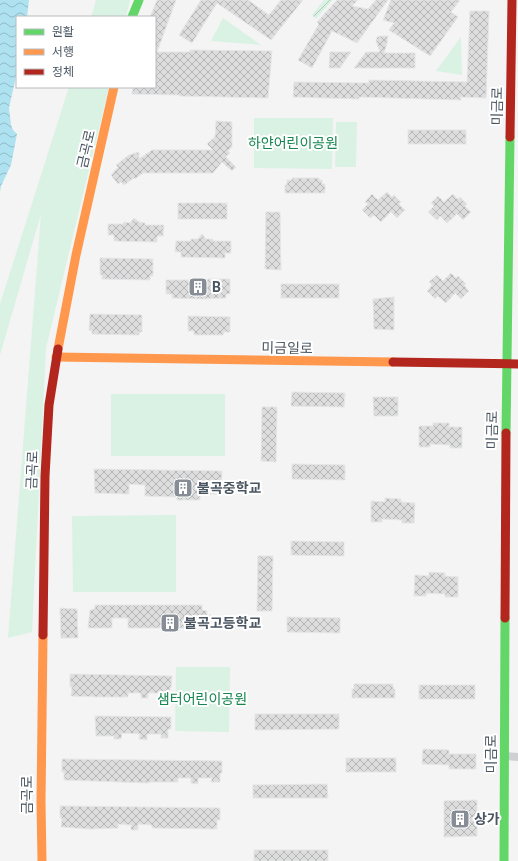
<svg xmlns="http://www.w3.org/2000/svg" width="518" height="861" viewBox="0 0 518 861" font-family="Roboto,'Noto Sans KR',sans-serif">
  <style>
    .green { fill: #d9f2e3 }
    .garden { fill: url(#garden-furrows) }
    .water { fill: url(#water-waves) }
    .building { fill: url(#building-cross-hatch); stroke: #e5e6e7 }
    .lines { fill: none; stroke-linecap: round; stroke-linejoin: round }
    .street { stroke: #ced0d2; stroke-width: 8 }
    .fast { stroke: #63d668; stroke-width: 9 }
    .slow { stroke: #ff974d; stroke-width: 9 }
    .jam { stroke: #b3261e; stroke-width: 9 }
    .labels { text-anchor: middle; dominant-baseline: central; stroke-width: 4; stroke-linejoin: round; paint-order: stroke }
    .street-label { font-size: 14px; fill: #4a5661; stroke: #fff }
    .park-label { font-size: 14px; fill: #17864f; stroke: #fff }
    .poi-label { font-size: 14px; font-weight: bold; fill: #4a5661; stroke: #fff; text-anchor: start }
  </style>
  <defs>
    <pattern id="garden-furrows" width="10" height="10" patternUnits="userSpaceOnUse"><rect width="10" height="10" fill="#d9f2e3"/><path d="M-1 1l2-2M0 10L10 0M9 11l2-2" fill="none" stroke="#b2c7bb"/></pattern>
    <pattern id="water-waves" width="16" height="10" patternUnits="userSpaceOnUse"><rect width="16" height="10" fill="#aee2f0"/><path d="M0 5q4-4 8 0t8 0" fill="none" stroke="#90bac6"/></pattern>
    <pattern id="building-cross-hatch" width="8" height="8" patternUnits="userSpaceOnUse"><rect width="8" height="8" fill="#ddddde"/><path d="M0 0l8 8M0 8l8-8" fill="none" stroke="#b5b6b7"/></pattern>
  </defs>
  <rect width="100%" height="100%" fill="#f4f4f4"/>
  <g class="green">
    <polygon points="96,0 130,0 126,17 91,17"/>
    <polygon points="223,18 261,45 211,41"/>
    <polygon points="461,37 462,75 436,71"/>
    <polygon points="69,87 109,87 46,348 32,632 8,638 41,214 0,355 0,304"/>
    <polygon points="254,118 333,118 332,169 254,168"/>
    <polygon points="336,122 357,122 356,167 335,167"/>
    <rect x="111" y="394" width="114" height="62"/>
    <polygon points="176,515 176,592 73,592 72,516"/>
    <polygon points="176,667 230,667 229,732 175,731"/>
  </g>
  <polygon class="garden" points="324,0 333,0 316,19 312,15"/>
  <polygon class="water" points="0,0 29,0 27,17 17,17 17,57 16,64 17,72 9,108 11,125 13,130 17,134 11,165 1,186 0,192"/>
  <g class="building">
    <polygon points="157,0 176,0 157,52 190,52 190,50 272,51 268,98 179,96 179,95 132,94 133,87 155,87 155,17 150,17"/>
    <polygon points="201,0 248,0 269,15 281,0 303,0 271,40 217,3 192,43 179,35"/>
    <polygon points="337,0 358,0 352,6 368,9 376,0 388,0 357,43 332,31 312,68 298,60 319,24 317,22"/>
    <polygon points="391,0 460,0 451,12 458,17 430,56 389,30 394,23 383,20"/>
    <polygon points="470,11 489,11 486,98 461,97 461,100 359,97 359,99 293,97 294,82 369,83 369,80 467,82"/>
    <polygon points="381,36 388,36 387,43 384,53 415,53 415,68 354,68 366,52 380,52 376,41 377,37"/>
    <polygon points="330,52 351,52 340,68 329,68"/>
    <polygon points="216,121 232,122 232,147 228,151 230,153 226,157 236,167 232,171 222,162 213,173 143,173 135,179 134,178 124,185 121,182 118,184 111,175 118,167 116,165 129,155 139,152 139,159 152,150 213,150 207,144 215,137"/>
    <rect x="408" y="130" width="58" height="14"/>
    <polygon points="292,178 319,178 319,180 322,180 322,184 325,184 325,193 285,193 285,185 287,185 287,180 292,180"/>
    <polygon points="387,192 392,197 394,195 401,202 399,204 405,210 397,218 391,212 381,222 374,215 370,218 362,210 368,204 365,202 372,194 378,200"/>
    <polygon points="453,194 458,199 460,197 467,204 465,206 471,212 463,220 457,214 447,223 440,216 437,220 428,212 434,206 431,203 438,196 444,202"/>
    <rect x="178" y="203" width="49" height="16"/>
    <polygon points="266,212 280,212 281,270 265,269"/>
    <polygon points="134,218 139,222 145,223 145,225 164,225 163,236 157,236 157,242 114,241 114,235 108,235 108,224 123,224 124,222 130,223"/>
    <polygon points="202,234 206,239 213,239 213,241 231,241 231,253 225,253 225,258 181,257 181,252 175,252 176,241 191,241 191,239 198,239"/>
    <polygon points="100,258 153,259 153,276 150,276 150,280 102,279 102,275 100,275"/>
    <polygon points="451,273 456,278 458,276 466,284 464,285 469,291 461,299 455,293 446,303 438,296 435,299 427,291 432,285 429,282 437,275 443,281"/>
    <polygon points="208,279 230,279 230,294 226,294 226,298 202,299 172,298 172,294 166,294 166,280 208,280"/>
    <rect x="281" y="284" width="58" height="14"/>
    <polygon points="394,297 394,330 374,329 373,299"/>
    <polygon points="90,314 142,315 142,332 139,332 139,335 92,334 92,331 89,330"/>
    <polygon points="188,316 230,317 230,332 224,332 223,335 194,335 194,331 188,331"/>
    <polygon points="292,392 345,393 344,407 291,406"/>
    <polygon points="373,397 398,397 398,416 374,416"/>
    <polygon points="262,407 277,407 276,462 261,461"/>
    <polygon points="433,423 449,423 449,427 462,427 462,448 450,448 450,445 430,444 430,447 419,447 419,426 433,426"/>
    <polygon points="292,464 345,465 345,480 292,479"/>
    <polygon points="94,469 222,471 221,494 200,494 200,500 177,500 177,497 145,496 145,485 129,484 129,494 95,493"/>
    <polygon points="385,498 401,499 401,502 415,503 414,523 402,523 402,520 382,519 382,522 371,522 371,501 385,502"/>
    <polygon points="291,541 344,542 344,556 291,555"/>
    <polygon points="258,556 273,556 272,611 257,611"/>
    <polygon points="429,572 445,573 445,576 458,577 458,597 445,597 445,594 426,593 426,596 414,596 415,575 429,576"/>
    <polygon points="95,605 202,605 202,610 207,611 207,615 211,615 211,628 128,628 128,618 112,618 112,628 88,628 90,610 95,609"/>
    <polygon points="60,608 77,609 78,638 61,638"/>
    <polygon points="287,617 340,618 340,633 287,632"/>
    <polygon points="70,674 172,676 171,688 170,688 170,697 161,697 162,693 148,693 148,698 141,698 141,693 128,693 128,697 99,697 71,696 72,687 70,687"/>
    <polygon points="354,684 393,684 393,689 395,689 395,698 352,698 352,689 354,689"/>
    <rect x="419" y="685" width="56" height="14"/>
    <polygon points="255,714 339,714 339,729 255,730"/>
    <polygon points="95,716 171,717 171,729 168,729 168,738 161,738 161,734 147,734 147,740 139,739 140,734 122,733 121,739 114,739 114,736 96,736"/>
    <polygon points="423,749 449,750 449,754 476,754 476,769 449,769 449,765 422,764"/>
    <rect x="346" y="758" width="50" height="14"/>
    <polygon points="62,759 222,761 222,773 220,773 220,782 211,782 212,778 198,778 198,784 191,783 191,778 178,778 178,782 149,782 149,783 64,780 64,772 62,772"/>
    <polygon points="327,784 328,798 253,798 253,785"/>
    <polygon points="477,800 477,836 444,837 444,801"/>
    <polygon points="60,806 220,808 220,820 217,820 217,829 152,828 152,825 138,824 138,830 131,830 131,825 118,824 118,828 89,829 61,827 62,818 60,818"/>
    <rect x="254" y="850" width="74" height="11"/>
  </g>
  <g class="lines">
    <polyline class="street" points="505,756 518,757"/>
    <g class="fast">
      <polyline points="132,17 139,0"/>
      <polyline points="506,433 510,137"/>
      <polyline points="504,861 505,618"/>
    </g>
    <g class="slow">
      <polyline points="58,349 76,255 114,87"/>
      <polyline points="56,357 393,362"/>
      <polyline points="42,861 41,802 43,635"/>
    </g>
    <g class="jam">
      <polyline points="510,137 512,0"/>
      <polyline points="393,362 518,364"/>
      <polyline points="505,618 506,433"/>
      <polyline points="43,635 45,476 49,405 58,349"/>
    </g>
  </g>
  <defs>
    <symbol id="building-square" viewBox="-11 -11 22 22"><rect x="-9" y="-9" width="18" height="18" rx="4" fill="#868d94" stroke="#fff"/><path d="M-4-6H4V6H1V3H-1V6H-4ZM-2.5-4.3h1.7v1.8h-1.7ZM.8-4.3h1.7v1.8H.8ZM-2.5-1h1.7V.8h-1.7ZM.8-1h1.7V.8H.8Z" fill="#fff"/></symbol>
  </defs>
  <g fill-rule="evenodd">
    <use href="#building-square" x="187" y="276" width="22" height="22"/>
    <use href="#building-square" x="172" y="477" width="22" height="22"/>
    <use href="#building-square" x="159" y="612" width="22" height="22"/>
    <use href="#building-square" x="449" y="808" width="22" height="22"/>
  </g>
  <g class="labels">
    <g class="street-label">
      <text transform="translate(497 106) rotate(-89)">미금로</text>
      <text transform="translate(86 149) rotate(-77)">금곡로</text>
      <text transform="translate(287 348) rotate(1)">미금일로</text>
      <text transform="translate(492 430) rotate(-89)">미금로</text>
      <text transform="translate(32 470) rotate(-88)">금곡로</text>
      <text transform="translate(491 754) rotate(-90)">미금로</text>
      <text transform="translate(27 795) rotate(-90)">금곡로</text>
    </g>
    <g class="park-label">
      <text x="293" y="143">하얀어린이공원</text>
      <text x="202" y="699">샘터어린이공원</text>
    </g>
    <g class="poi-label">
      <text x="212" y="287">B</text>
      <text x="197" y="488">불곡중학교</text>
      <text x="184" y="623">불곡고등학교</text>
      <text x="474" y="819">상가</text>
    </g>
  </g>
  <rect x="16" y="16" width="140" height="72" fill="#ffffff" stroke="#b7bbc0"/>
  <rect x="24" y="29" width="20" height="6" fill="#63d668" stroke="#b7bbc0"/>
  <text x="52" y="36" font-size="12" fill="#4a5661">원활</text>
  <rect x="24" y="49" width="20" height="6" fill="#ff974d" stroke="#b7bbc0"/>
  <text x="52" y="56" font-size="12" fill="#4a5661">서행</text>
  <rect x="24" y="69" width="20" height="6" fill="#b3261e" stroke="#b7bbc0"/>
  <text x="52" y="76" font-size="12" fill="#4a5661">정체</text>
</svg>
